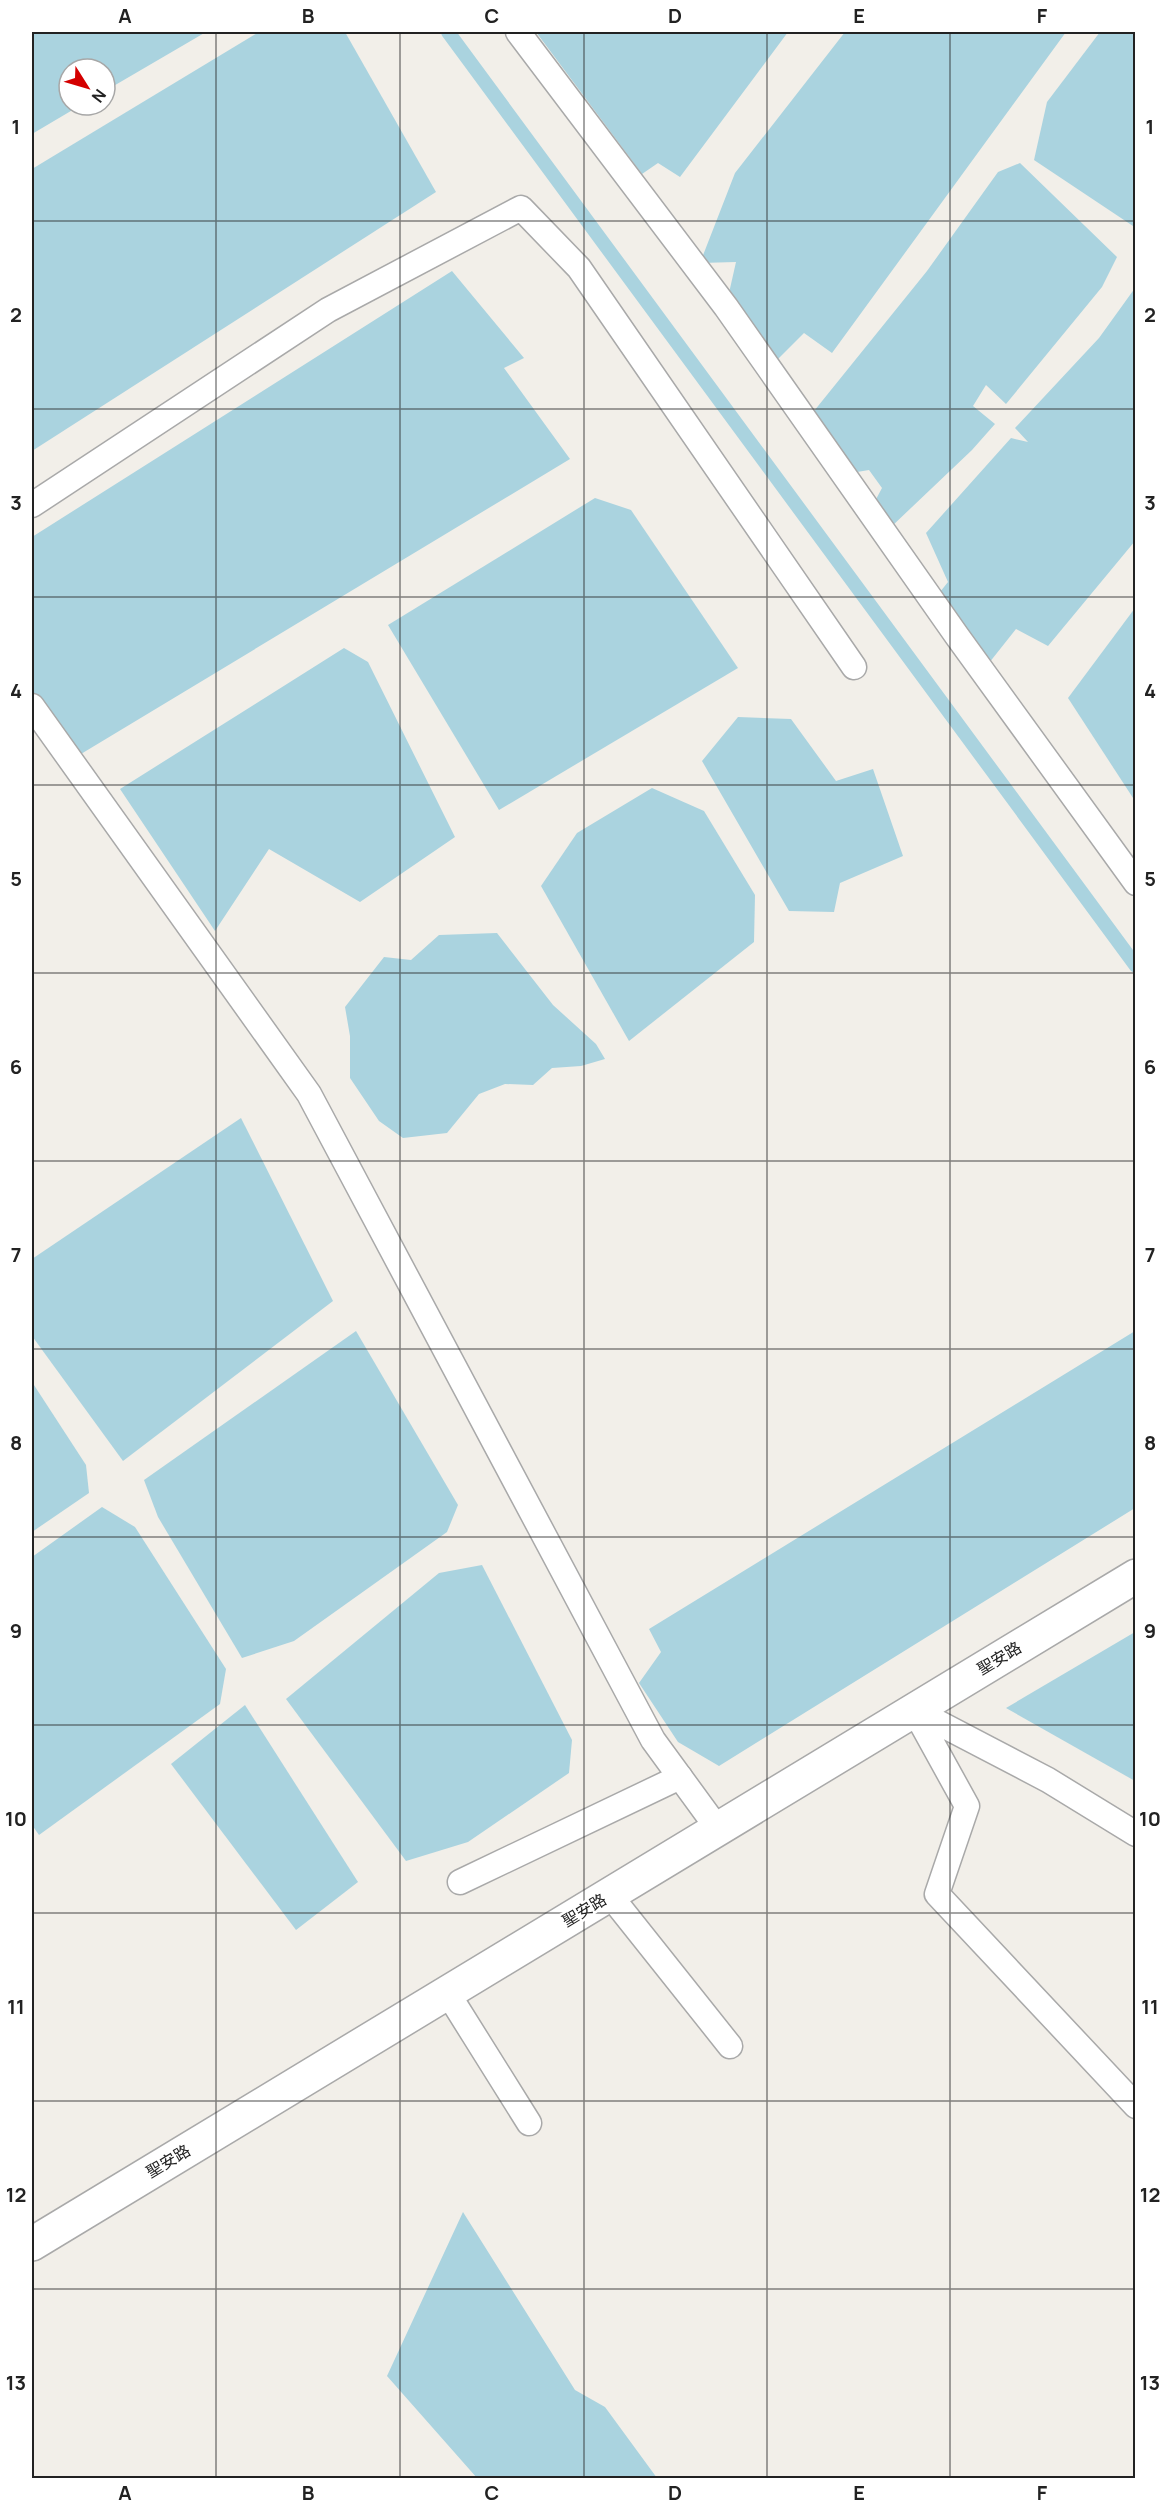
<svg xmlns="http://www.w3.org/2000/svg" width="1167" height="2510" viewBox="0 0 1167 2510" font-family="Manrope,'Noto Sans TC',sans-serif">
  <style>
    .water { fill: #aad3df }
    .lines { fill: none; stroke-linecap: round; stroke-linejoin: round }
    .stream { stroke: #aad3df; stroke-width: 14 }
    .service-casing { stroke: #a9a9a9; stroke-width: 27 }
    .tertiary-casing { stroke: #a9a9a9; stroke-width: 36 }
    .service { stroke: #fff; stroke-width: 24 }
    .tertiary { stroke: #fff; stroke-width: 33 }
    .grid { fill: none; stroke: #222; stroke-width: 1.5; stroke-opacity: 0.55 }
    .labels { text-anchor: middle; dominant-baseline: central; stroke-width: 5; stroke-linejoin: round; paint-order: stroke }
    .street-label { font-size: 16px; fill: #222; stroke: #fff }
    .neatline { fill: none; stroke: #222; stroke-width: 2 }
    .grid-label { font-size: 20px; text-anchor: middle; font-weight: bold; fill: #222 }
  </style>
  <rect width="100%" height="100%" fill="#f2efe9"/>
  <g class="water">
    <polygon points="32,32 206,32 105,91 105,69 69,69 69,105 81,105 32,134"/>
    <polygon points="259,32 345,32 436,192 32,451 32,169"/>
    <polygon points="536,32 788,32 680,177 658,163 642,174"/>
    <polygon points="845,32 1066,32 832,353 804,333 776,361 729,293 736,262 700,263 735,173"/>
    <polygon points="1100,32 1135,32 1136,222 1133,226 1034,160 1047,102"/>
    <polygon points="1020,163 1117,257 1102,287 1006,404 986,385 973,406 995,424 972,450 891,527 874,503 882,488 869,470 851,473 810,416 927,271 998,172"/>
    <polygon points="452,271 524,358 504,368 570,459 71,760 32,698 32,537"/>
    <polygon points="1135,288 1135,541 1048,646 1016,629 989,663 940,592 948,582 926,533 1011,438 1028,442 1015,428 1099,338"/>
    <polygon points="595,498 631,510 738,668 499,810 388,625"/>
    <polygon points="1135,608 1135,801 1068,698"/>
    <polygon points="344,648 368,662 455,837 360,902 269,849 215,931 120,789"/>
    <polygon points="738,717 791,719 836,781 873,769 903,856 840,883 834,912 789,911 702,761"/>
    <polygon points="652,788 704,811 755,895 754,942 629,1041 541,886 577,833"/>
    <polygon points="497,933 553,1005 596,1044 605,1059 581,1066 552,1068 533,1085 505,1084 479,1094 447,1133 403,1138 379,1121 350,1078 350,1036 345,1007 384,957 411,960 439,935"/>
    <polygon points="241,1118 333,1301 123,1461 32,1336 32,1259"/>
    <polygon points="356,1331 458,1505 447,1532 294,1641 242,1658 158,1517 144,1480"/>
    <polygon points="1135,1331 1135,1508 719,1766 678,1742 639,1683 661,1652 649,1629"/>
    <polygon points="32,1382 86,1465 89,1493 32,1532"/>
    <polygon points="102,1507 135,1527 226,1669 220,1704 39,1835 32,1825 32,1557"/>
    <polygon points="482,1565 572,1740 569,1773 468,1842 406,1861 286,1699 439,1573"/>
    <polygon points="1135,1632 1135,1781 1006,1708"/>
    <polygon points="245,1705 358,1882 296,1930 171,1764"/>
    <polygon points="463,2212 575,2390 605,2407 657,2478 477,2478 387,2376"/>
  </g>
  <g class="lines">
    <polyline class="stream" points="448,32 1136,966"/>
    <defs>
      <g id="service">
        <polyline points="518,32 726,307 957,636 1136,883"/>
        <polyline points="32,505 328,310 521,208 579,268 854,667"/>
        <polyline points="32,706 309,1094 653,1740 718,1829"/>
        <polyline points="1136,1834 1048,1780 914,1710 967,1806 937,1894 1136,2106"/>
        <polyline points="460,1882 680,1777"/>
        <polyline points="609,1894 730,2046"/>
        <polyline points="447,1992 529,2123"/>
      </g>
      <polyline id="tertiary" points="32,2244 1136,1576"/>
    </defs>
    <use href="#service" class="service-casing"/>
    <use href="#tertiary" class="tertiary-casing"/>
    <use href="#service" class="service"/>
    <use href="#tertiary" class="tertiary"/>
  </g>
  <path class="grid" d="M216,32V2478M400,32V2478M584,32V2478M767,32V2478M950,32V2478M32,221H1136M32,409H1136M32,597H1136M32,785H1136M32,973H1136M32,1161H1136M32,1349H1136M32,1537H1136M32,1725H1136M32,1913H1136M32,2101H1136M32,2289H1136"/>
  <g class="labels">
    <g class="street-label">
      <text transform="translate(999 1658) rotate(-31)">聖安路</text>
      <text transform="translate(584 1910) rotate(-31)">聖安路</text>
      <text transform="translate(168 2161) rotate(-31)">聖安路</text>
    </g>
  </g>
  <rect width="1167" height="2510" fill="none" stroke="#ffffff" stroke-width="66"/>
  <g transform="translate(87 87) rotate(127)"><circle r="28" fill="#ffffff" stroke="#a7a7a7" stroke-width="1.5"/>
  <path d="M0-4.5L10 22L0 15L-10 22Z" fill="#d40000"/>
  <text y="-9" font-size="16" font-weight="bold" text-anchor="middle" fill="#222222">N</text>
  </g>
  <rect x="33" y="33" width="1101" height="2444" class="neatline"/>
  <g class="grid-label">
    <text x="125" y="23">A</text>
    <text x="308" y="23">B</text>
    <text x="492" y="23">C</text>
    <text x="675" y="23">D</text>
    <text x="859" y="23">E</text>
    <text x="1042" y="23">F</text>
    <text x="16" y="134">1</text>
    <text x="1150" y="134">1</text>
    <text x="16" y="322">2</text>
    <text x="1150" y="322">2</text>
    <text x="16" y="510">3</text>
    <text x="1150" y="510">3</text>
    <text x="16" y="698">4</text>
    <text x="1150" y="698">4</text>
    <text x="16" y="886">5</text>
    <text x="1150" y="886">5</text>
    <text x="16" y="1074">6</text>
    <text x="1150" y="1074">6</text>
    <text x="16" y="1262">7</text>
    <text x="1150" y="1262">7</text>
    <text x="16" y="1450">8</text>
    <text x="1150" y="1450">8</text>
    <text x="16" y="1638">9</text>
    <text x="1150" y="1638">9</text>
    <text x="16" y="1826">10</text>
    <text x="1150" y="1826">10</text>
    <text x="16" y="2014">11</text>
    <text x="1150" y="2014">11</text>
    <text x="16" y="2202">12</text>
    <text x="1150" y="2202">12</text>
    <text x="16" y="2390">13</text>
    <text x="1150" y="2390">13</text>
    <text x="125" y="2500">A</text>
    <text x="308" y="2500">B</text>
    <text x="492" y="2500">C</text>
    <text x="675" y="2500">D</text>
    <text x="859" y="2500">E</text>
    <text x="1042" y="2500">F</text>
  </g>
</svg>
